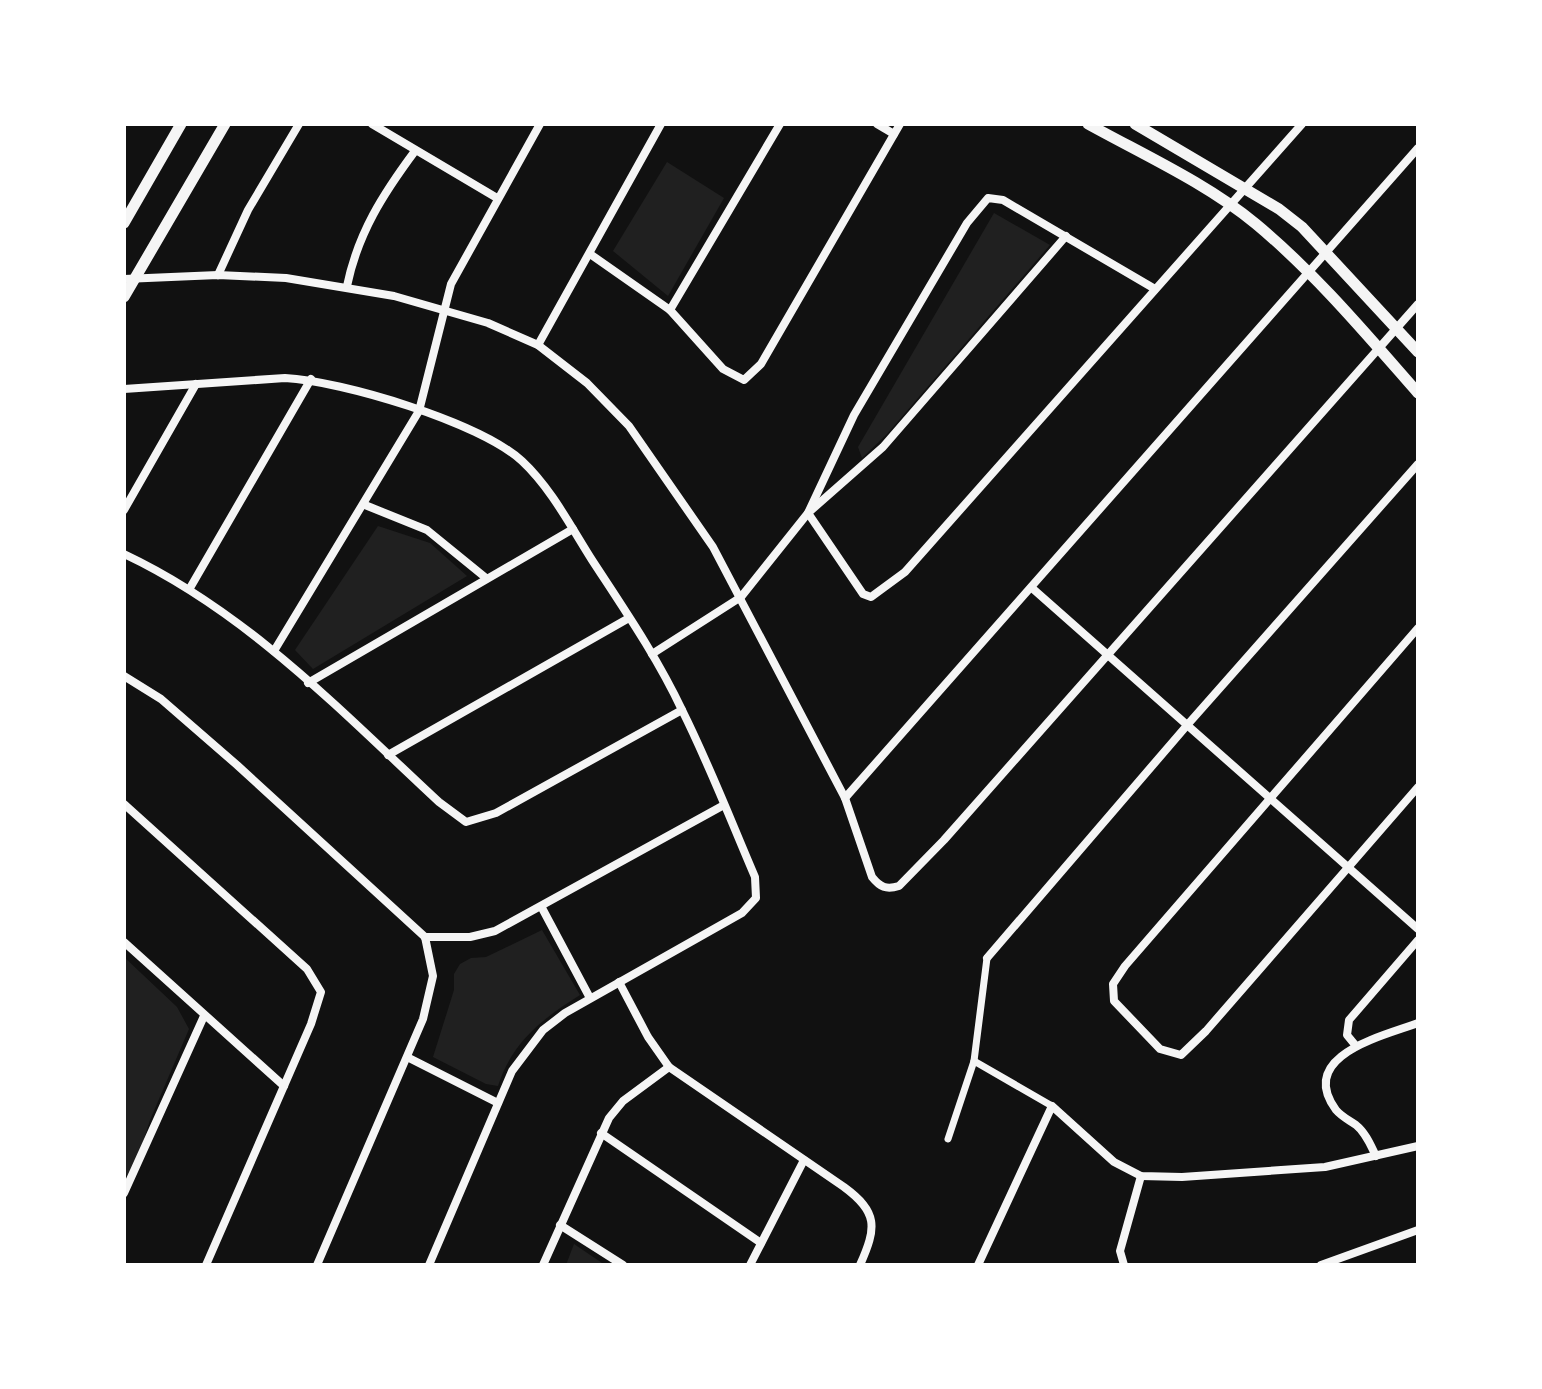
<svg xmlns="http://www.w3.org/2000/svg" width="1542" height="1389" viewBox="0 0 1542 1389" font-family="'Libre Baskerville',serif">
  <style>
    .green { fill: #202020 }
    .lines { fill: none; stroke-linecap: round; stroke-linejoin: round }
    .pedestrian { stroke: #f5f5f5; stroke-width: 7 }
    .minor { stroke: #f5f5f5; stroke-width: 8 }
    .tertiary { stroke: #f5f5f5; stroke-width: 11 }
  </style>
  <rect width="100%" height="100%" fill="#111"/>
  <g class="green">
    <polygon points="667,162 724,198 668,296 613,251"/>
    <polygon points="994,213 1050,245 887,434 862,458 858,447"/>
    <polygon points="378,526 430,543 467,576 313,669 295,650"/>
    <path d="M542,930L580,995C542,1019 512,1042 498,1086L486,1084L433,1057L454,990V974L460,964L471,958L486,957Z"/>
    <polygon points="124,957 177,1007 189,1029 150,1120 130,1183 124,1169"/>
    <polygon points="574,1244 605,1265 566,1265"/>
  </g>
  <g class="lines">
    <g class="pedestrian">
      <polyline points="974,1061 1052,1106"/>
      <polyline points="948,1139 974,1061 987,958"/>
    </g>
    <g class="minor">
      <polyline points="372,124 497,198"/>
      <polyline points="877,124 894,134"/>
      <polyline points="1066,236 883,447 808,513 863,594 871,597 905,572 1302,124"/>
      <polyline points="590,254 670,310 723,369 744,380 761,364 900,124"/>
      <polyline points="218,275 248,210 299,124"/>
      <path d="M124,279L218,275L286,278L394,296L488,323L538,345L587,383L629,426L713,547L845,798L872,877C880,887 886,890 899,886L944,840L1418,304"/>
      <path d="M347,286C358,233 383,194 415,151"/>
      <polyline points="670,310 780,124"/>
      <polyline points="538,345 661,124"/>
      <path d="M124,389L285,378C342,381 479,422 522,461C551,488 571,527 592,560C624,609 657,657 682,710C709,764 731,821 755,877L756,898L742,913L565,1013L543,1030L512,1071L429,1265"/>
      <polyline points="365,505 427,530 486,578"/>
      <polyline points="124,510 196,384"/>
      <path d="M124,554C247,612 341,711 439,802L466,822L496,813L682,710"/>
      <polyline points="190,588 311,379"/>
      <polyline points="1032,588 1418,929"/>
      <polyline points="1418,628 1125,966 1113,984 1114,1001 1160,1049 1181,1055 1206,1031 1418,787"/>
      <polyline points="274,651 419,411 451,284 540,124"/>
      <polyline points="652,654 741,597 808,513 854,415 967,223 988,198 1003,200 1155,289"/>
      <polyline points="124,676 161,699 237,765 425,937"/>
      <polyline points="308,683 573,529"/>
      <polyline points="388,755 629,618"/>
      <polyline points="845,798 1418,148"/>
      <polyline points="124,804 307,969 321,992 311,1024 206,1265"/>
      <polyline points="542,908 590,998"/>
      <polyline points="425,937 470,937 495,931 724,805"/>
      <polyline points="124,942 284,1086"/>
      <polyline points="987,958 1189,723 1418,464"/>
      <path d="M619,982L648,1037L669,1067L844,1187C878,1212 877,1227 860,1265"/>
      <polyline points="1356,1046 1347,1035 1349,1020 1418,940"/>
      <polyline points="409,1058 498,1103"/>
      <polyline points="601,1133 761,1243"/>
      <path d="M1376,1156C1371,1146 1366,1133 1356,1125C1349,1120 1342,1117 1336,1110C1296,1055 1384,1036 1418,1023"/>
      <polyline points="124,1193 204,1016"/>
      <polyline points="560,1225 623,1265"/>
      <polyline points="317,1265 423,1019 433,976 425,937"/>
      <polyline points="543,1265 609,1118 623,1101 669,1067"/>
      <polyline points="750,1265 804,1160"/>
      <polyline points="978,1265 1052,1106 1114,1162 1141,1176 1182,1177 1325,1167 1418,1146"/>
      <polyline points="1124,1265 1120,1251 1141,1176"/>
      <polyline points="1321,1265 1418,1230"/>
    </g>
    <g class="tertiary">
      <path d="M1088,124C1144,155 1206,183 1256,224C1316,274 1367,335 1418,393"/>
      <polyline points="1135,124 1279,209 1302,227 1418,352"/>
      <polyline points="124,223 181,124"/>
      <polyline points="124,297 225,124"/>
    </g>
  </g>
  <rect width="1542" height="1389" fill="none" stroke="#ffffff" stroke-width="252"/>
</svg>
